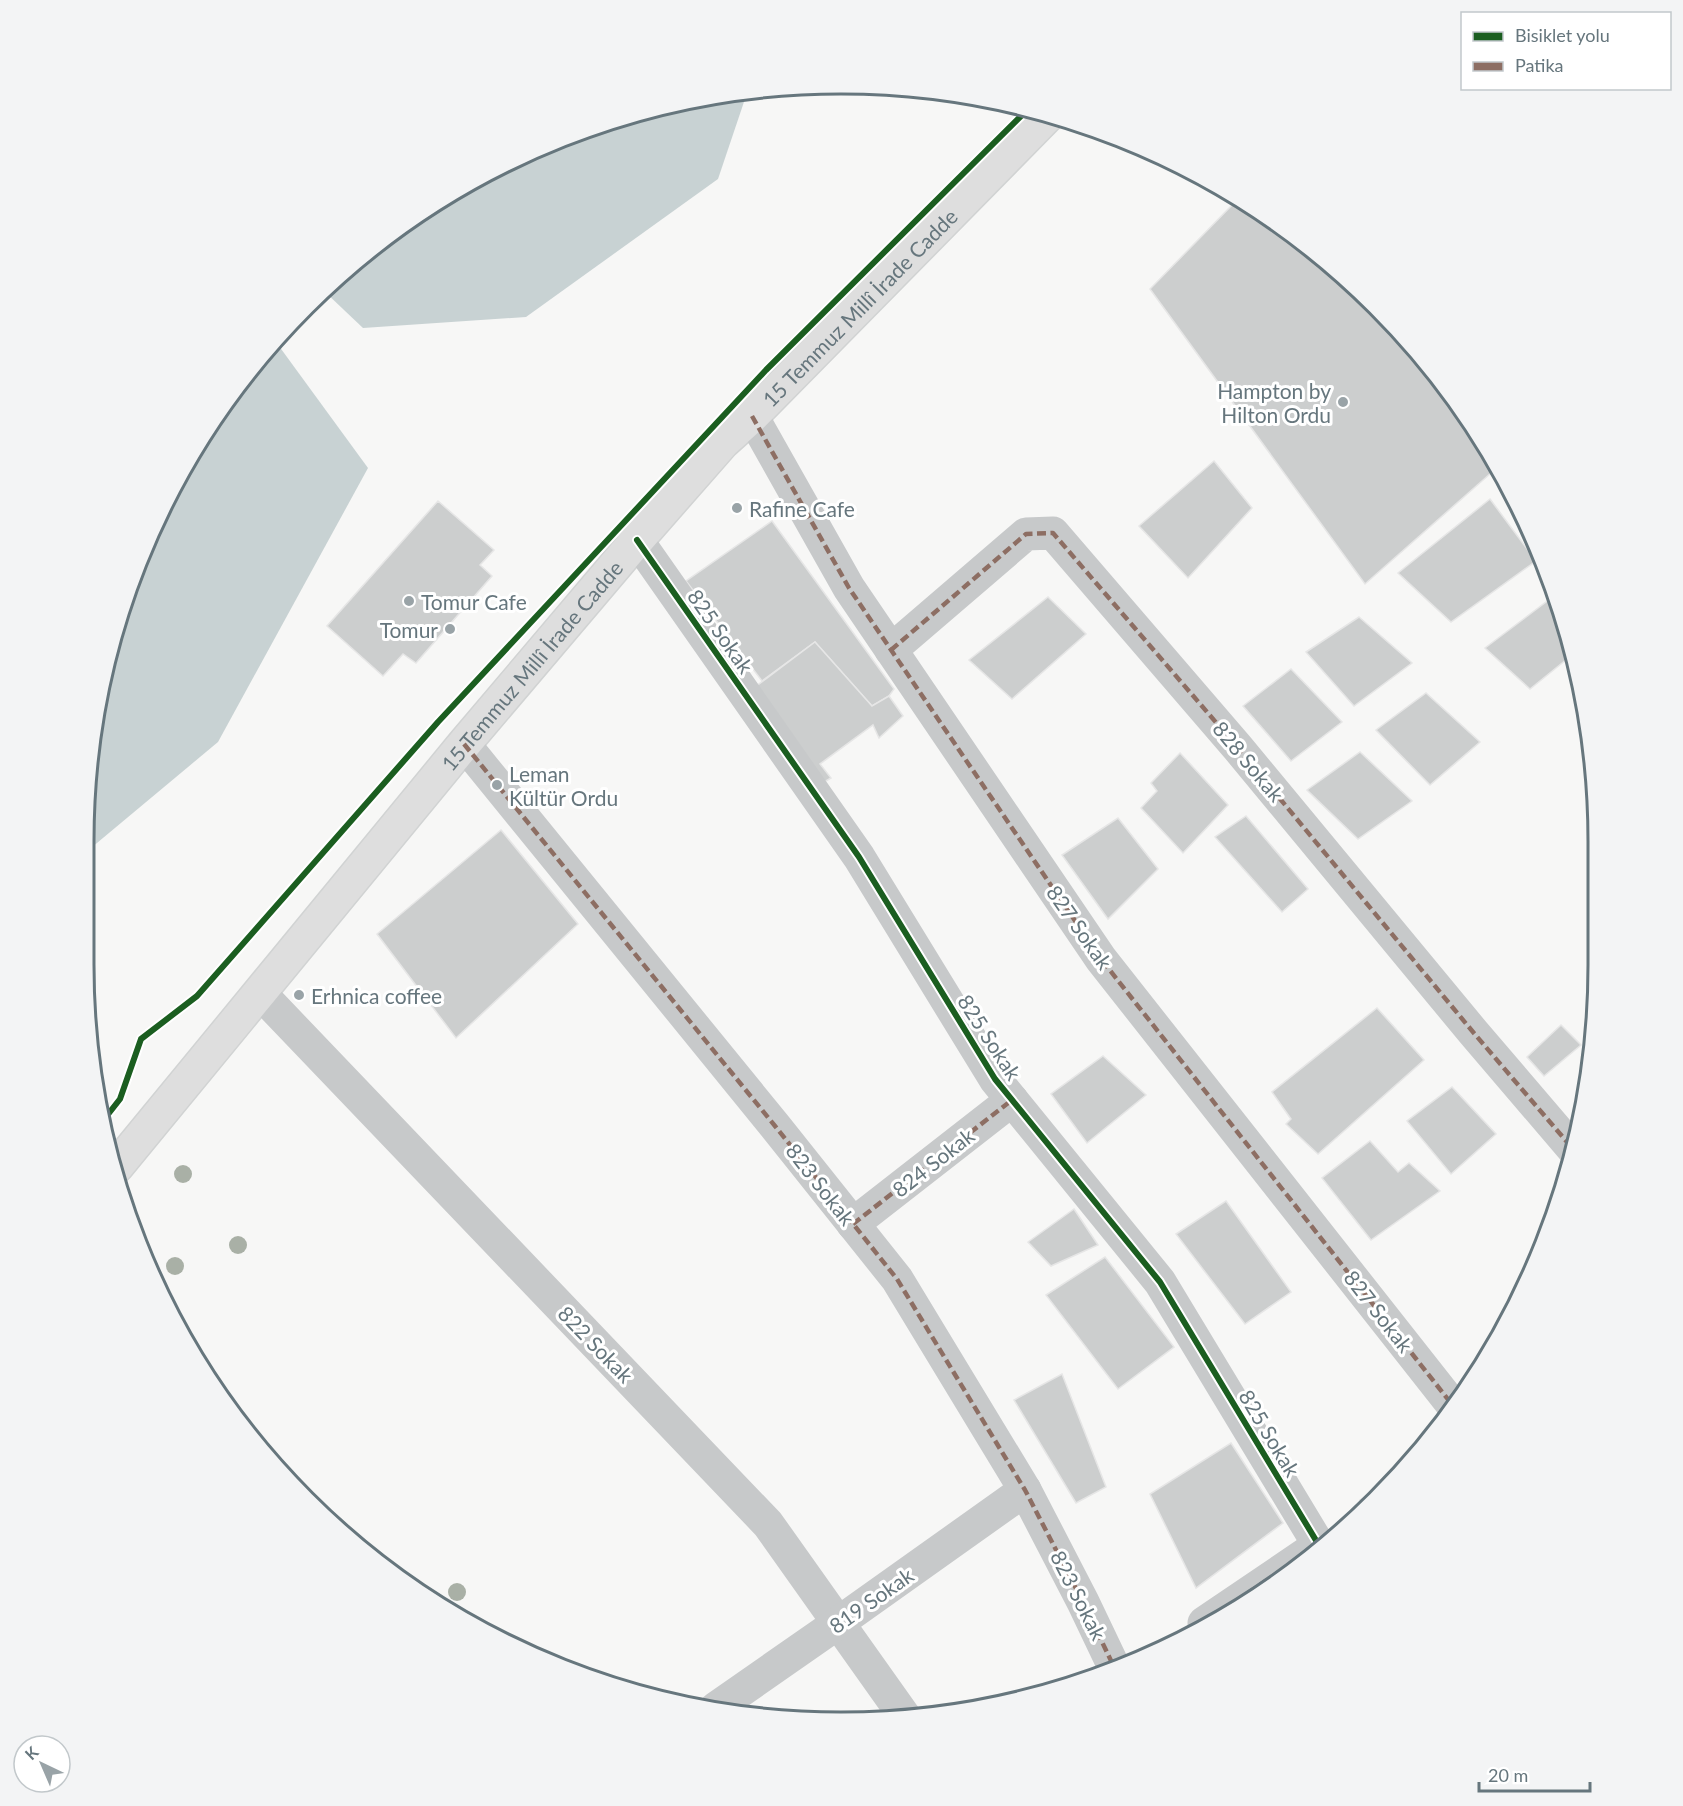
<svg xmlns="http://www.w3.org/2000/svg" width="1683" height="1806" viewBox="0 0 1683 1806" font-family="Lato,sans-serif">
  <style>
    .water { fill: #c8d2d3 }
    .building { fill: #cccece; stroke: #e6e6e6; stroke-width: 1.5 }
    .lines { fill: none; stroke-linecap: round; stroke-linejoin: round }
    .secondary-casing { stroke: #d1d3d3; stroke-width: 36 }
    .street { stroke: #c7c9ca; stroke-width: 33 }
    .secondary { stroke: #dedede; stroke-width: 33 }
    .quiet { stroke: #8d6e63; stroke-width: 4.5; stroke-dasharray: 9 4.5; stroke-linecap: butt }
    .cycleway-casing { stroke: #fff; stroke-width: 10 }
    .cycleway { stroke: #1b5e20; stroke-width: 6 }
    .tree { fill: #a9b0a6 }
    .poi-dot { fill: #99a3a7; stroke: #fff; stroke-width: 2 }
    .labels { text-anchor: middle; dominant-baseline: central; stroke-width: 6; stroke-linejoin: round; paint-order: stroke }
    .street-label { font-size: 21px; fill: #66767d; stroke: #fff }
    .poi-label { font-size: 21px; fill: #66767d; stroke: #fff; text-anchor: start }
    .rim { fill: none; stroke: #66767d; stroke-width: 3 }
  </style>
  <rect width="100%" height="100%" fill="#f7f7f6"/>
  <g class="water">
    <polygon points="748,90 718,179 526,317 363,328 324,291 342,272 462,186 598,124"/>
    <polygon points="276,342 368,468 218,742 85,853 86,792 110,646 162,507 240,381"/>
  </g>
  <g class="building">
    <polygon points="1237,200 1302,240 1411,342 1499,466 1365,584 1150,289"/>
    <polygon points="1214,461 1252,508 1188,578 1139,526"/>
    <polygon points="1490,499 1536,561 1451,622 1398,573"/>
    <polygon points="438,501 494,550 480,565 492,576 416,663 403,654 383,676 327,626"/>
    <polygon points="772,521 894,689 889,696 872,706 815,642 762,681 686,581"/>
    <polygon points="1048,597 1086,634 1012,699 969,660"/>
    <polygon points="1550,599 1561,608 1572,655 1530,689 1485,648"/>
    <polygon points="1359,617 1412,663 1354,706 1306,652"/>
    <polygon points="815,642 872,706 889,696 903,716 879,738 873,725 820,764 831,778 819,785 755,687"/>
    <polygon points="1291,669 1342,722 1291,761 1243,706"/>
    <polygon points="1426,693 1480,742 1430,785 1376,730"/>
    <polygon points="1360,752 1412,801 1358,839 1307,790"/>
    <polygon points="1180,753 1228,805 1183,853 1141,808 1157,791 1151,783"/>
    <polygon points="1246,816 1308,889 1282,912 1215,837"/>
    <polygon points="1118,818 1158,869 1108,919 1062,855"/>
    <polygon points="501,830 578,924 456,1038 377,934"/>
    <polygon points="1377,1008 1424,1060 1318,1154 1286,1124 1291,1119 1272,1092"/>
    <polygon points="1561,1025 1581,1045 1544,1076 1527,1057"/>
    <polygon points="1103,1056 1146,1095 1087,1143 1051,1094"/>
    <polygon points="1452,1087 1496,1134 1451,1174 1407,1121"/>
    <polygon points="1370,1141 1398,1172 1409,1163 1440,1191 1371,1240 1322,1178"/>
    <polygon points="1226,1201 1291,1292 1245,1324 1176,1234"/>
    <polygon points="1074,1209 1098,1245 1051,1266 1028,1242"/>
    <polygon points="1105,1257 1174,1347 1118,1389 1046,1295"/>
    <polygon points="1062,1374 1106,1487 1076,1503 1014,1400"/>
    <polygon points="1231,1443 1283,1523 1196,1588 1150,1494"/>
    <polygon points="1390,1484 1377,1500 1365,1510 1360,1500"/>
  </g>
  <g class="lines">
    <defs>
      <g id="secondary">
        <path id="s1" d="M117,1166L464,744L637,540L723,442L752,416L1049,114"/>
      </g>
    </defs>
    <use href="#secondary" class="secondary-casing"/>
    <g class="street">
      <polyline points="752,416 849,588 1101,959 1454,1407"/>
      <polyline points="637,540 859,857 995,1079 1160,1282 1320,1547"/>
      <polyline points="891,650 1026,534 1053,533 1238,748 1473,1032 1573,1149"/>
      <polyline points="464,744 775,1126 897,1279 1025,1490 1083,1602 1114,1667"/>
      <polyline points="260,993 768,1524 905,1717"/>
      <polyline points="853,1224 1012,1100"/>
      <polyline points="1204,1623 1319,1545"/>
      <polyline points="716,1708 838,1623 1025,1490"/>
    </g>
    <use href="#secondary" class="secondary"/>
    <g class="quiet">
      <polyline points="752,416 849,588 1101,959 1454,1407"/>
      <polyline points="891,650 1026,534 1053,533 1238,748 1473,1032 1573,1149"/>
      <polyline points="464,744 775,1126 897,1279 1025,1490 1083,1602 1114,1667"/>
      <polyline points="853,1224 1012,1100"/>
      <polyline points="1204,1623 1319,1545"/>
    </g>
    <defs>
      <g id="cycleway">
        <polyline points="637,540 859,857 995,1079 1160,1282 1320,1547"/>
        <polyline points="102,1122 120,1099 141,1039 197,996 438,722 766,370 1029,108"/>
      </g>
    </defs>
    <use href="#cycleway" class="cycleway-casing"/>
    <use href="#cycleway" class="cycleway"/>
  </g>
  <g class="tree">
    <circle cx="183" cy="1174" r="9"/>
    <circle cx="238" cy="1245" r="9"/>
    <circle cx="175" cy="1266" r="9"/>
    <circle cx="457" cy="1592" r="9"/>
  </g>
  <g class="poi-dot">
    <circle cx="1343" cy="402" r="6"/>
    <circle cx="737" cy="508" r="6"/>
    <circle cx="409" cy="601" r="6"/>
    <circle cx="450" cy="629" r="6"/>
    <circle cx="497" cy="785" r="6"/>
    <circle cx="299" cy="995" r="6"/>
  </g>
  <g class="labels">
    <g class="street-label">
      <text stroke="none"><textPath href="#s1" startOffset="1136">15 Temmuz Millî İrade Cadde</textPath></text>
      <text transform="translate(721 631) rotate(55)">825 Sokak</text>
      <text stroke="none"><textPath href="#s1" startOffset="650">15 Temmuz Millî İrade Cadde</textPath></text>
      <text transform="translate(1249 761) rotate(50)">828 Sokak</text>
      <text transform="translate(1080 927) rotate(55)">827 Sokak</text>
      <text transform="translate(990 1037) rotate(57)">825 Sokak</text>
      <text transform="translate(933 1162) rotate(-38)">824 Sokak</text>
      <text transform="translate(821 1184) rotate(52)">823 Sokak</text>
      <text transform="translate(1379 1311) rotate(52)">827 Sokak</text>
      <text transform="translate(596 1344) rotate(46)">822 Sokak</text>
      <text transform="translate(1270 1433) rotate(59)">825 Sokak</text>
      <text transform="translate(1079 1595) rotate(63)">823 Sokak</text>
      <text transform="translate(871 1600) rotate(-35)">819 Sokak</text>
    </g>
    <g class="poi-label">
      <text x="1331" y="390" text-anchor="end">Hampton by<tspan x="1331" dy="24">Hilton Ordu</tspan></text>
      <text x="749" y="508">Rafine Cafe</text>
      <text x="421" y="601">Tomur Cafe</text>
      <text x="438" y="629" text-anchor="end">Tomur</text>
      <text x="509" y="773">Leman<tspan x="509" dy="24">Kültür Ordu</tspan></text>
      <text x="311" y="995">Erhnica coffee</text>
    </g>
  </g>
  <path d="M0 0H1683V1806H0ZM841 94H841A747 747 0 0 1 1588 841V965A747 747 0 0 1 841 1712H841A747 747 0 0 1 94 965V841A747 747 0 0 1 841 94Z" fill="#f3f4f5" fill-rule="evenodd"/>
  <path class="rim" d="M841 94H841A747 747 0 0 1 1588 841V965A747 747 0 0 1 841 1712H841A747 747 0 0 1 94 965V841A747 747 0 0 1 841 94Z"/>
  <rect x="1461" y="12" width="210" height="78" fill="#ffffff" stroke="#c2c8cb" stroke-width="1.5"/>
  <rect x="1473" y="32" width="30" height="9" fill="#1b5e20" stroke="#c2c8cb" stroke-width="1.5"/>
  <text x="1515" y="42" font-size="18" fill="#66767d">Bisiklet yolu</text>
  <rect x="1473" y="62" width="30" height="9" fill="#8d6e63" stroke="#c2c8cb" stroke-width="1.5"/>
  <text x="1515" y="72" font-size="18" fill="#66767d">Patika</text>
  <g transform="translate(42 1764) rotate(316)"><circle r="28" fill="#ffffff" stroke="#c2c8cb" stroke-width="1.5"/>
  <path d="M0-4.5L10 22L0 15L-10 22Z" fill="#99a3a7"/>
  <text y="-9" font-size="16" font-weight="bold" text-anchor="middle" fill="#66767d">K</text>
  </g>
  <path d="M1479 1782v9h111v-9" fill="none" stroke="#66767d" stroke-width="3"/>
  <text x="1488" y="1782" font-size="18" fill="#66767d" stroke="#ffffff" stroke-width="4.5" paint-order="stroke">20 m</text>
</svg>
